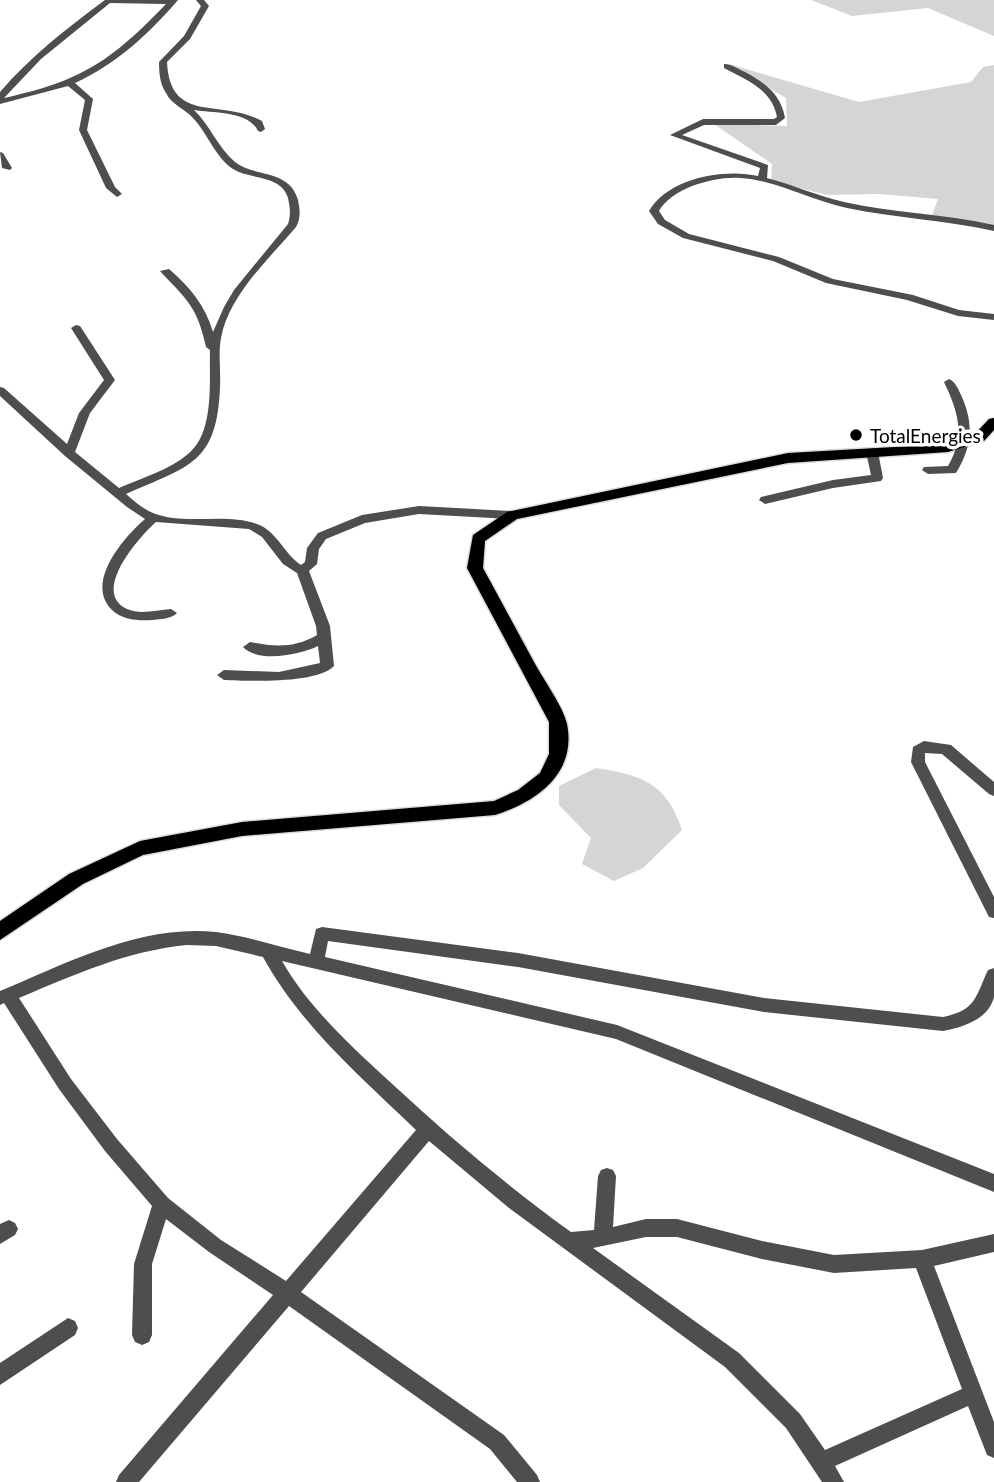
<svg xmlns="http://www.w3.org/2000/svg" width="994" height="1482" viewBox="0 0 994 1482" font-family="Lato,sans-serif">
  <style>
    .green { fill: #d5d5d5 }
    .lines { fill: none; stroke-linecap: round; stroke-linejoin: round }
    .major-casing { stroke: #dbdbdb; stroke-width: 3 }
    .minor { fill: #4e4e4e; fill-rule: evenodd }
    .major { fill: #000; fill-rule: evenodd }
    .poi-dot { fill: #000; stroke: #fff; stroke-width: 2.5 }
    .labels { text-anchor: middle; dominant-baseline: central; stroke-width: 7; stroke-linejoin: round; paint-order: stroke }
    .poi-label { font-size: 19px; fill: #000; stroke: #fff; text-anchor: start }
  </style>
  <rect width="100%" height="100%" fill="#fff"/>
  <g class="green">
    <polygon points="811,0 994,0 994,36 928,8 852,16"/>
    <polygon points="729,64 859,102 971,82 983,67 994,65 994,226 932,215 938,199 879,194 827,195 771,181 772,164 714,124 787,126 786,98"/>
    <path d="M596,768C641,775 667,783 682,830L643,868L614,881L582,864L591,838L559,805V786Z"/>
  </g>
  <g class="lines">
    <defs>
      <path id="major" d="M994,418V430L984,441L948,452L788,463L517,519L485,541L483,568C500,599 517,631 534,662C543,679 563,706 567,724C577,774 536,802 495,815L242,836L143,855L83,884L0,940V921L69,874L140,841L242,822L494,801L518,790L540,773L549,754V722L467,568L473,535L507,512L788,453L947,444L974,435L989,419Z"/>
    </defs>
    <use href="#major" class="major-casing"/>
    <g class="minor">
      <path d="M105,0H178C150,33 115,65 75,83L93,99L87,130L115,187L122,194L117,197L106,188L79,130L85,100L68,86L0,104V92C31,56 67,28 105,0ZM110,3L166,4C111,61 82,81 4,98L41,59Z"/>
      <path d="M196,0H204L209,6L190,39L167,62C170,125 221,98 262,121L265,129L261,132L258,131C249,111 213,113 194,110C210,125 218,148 235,162C256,178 289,169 298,200C300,210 301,218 296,227C269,259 229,295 221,338C218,354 221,371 220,387C217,464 189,466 126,494C134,501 143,509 153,513C186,526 224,512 257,524C277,531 284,554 301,565L305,562L307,548L318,533L362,515L419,506L512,511L518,515L512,519L419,514L365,523L326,539L319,549L317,564L309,571L330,626L334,666C317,684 248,681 224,680L217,675L224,670L279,672L320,663L318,646C300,655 258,663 243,647L250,642C275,647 295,648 317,635L316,626L297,573L283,564L262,537L249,529L156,522C140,536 90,592 127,609C140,615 157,610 171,609L177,613C171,619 161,619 152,620C139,621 122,620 112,610C84,583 124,537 145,519L127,507L65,456L0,396V387L4,388L67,444L79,413L104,380L71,328L76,325L80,326L115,380L90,413L75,452L119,488C142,478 169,470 188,454C215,432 209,381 210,350L206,347C197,306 187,300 160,271L169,269C190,287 205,305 213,332L224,307L234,290L288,224C291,215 290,207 288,198C281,175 251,180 233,169C215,157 208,134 193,118C185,109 172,105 166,93C160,84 159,73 159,62L184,36L201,6Z"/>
      <path d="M724,64C732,64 738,69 745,72C765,83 781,94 785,118L776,125H704L682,135L768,165L767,178C793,185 818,196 844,202C894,213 945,214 994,225V231C945,220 895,218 847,208C810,200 776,180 740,178C715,176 672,188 659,211L665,220L689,234L779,257L833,279L913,295L959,310L994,314V320L958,316L907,300L826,283L773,261L683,238L658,224L649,211C668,178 724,168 758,176L760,168L670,135L703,119H774L777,117C772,89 746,80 724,68Z"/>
      <polygon points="0,152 3,153 12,168 10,170 2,168"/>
      <path d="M949,379C956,382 958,389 962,397C974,425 972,447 956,473L928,474L922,470L924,467L948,466C966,436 958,411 944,382Z"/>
      <polygon points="872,448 878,452 883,478 881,481 833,488 765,504 759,500 761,497 833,480 871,475 866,452"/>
      <polygon points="924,741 951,745 994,782 994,796 989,794 942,754 925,753 925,762 994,897 994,918 989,917 911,762 913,747"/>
      <path d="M322,927L518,953L764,998L943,1017C976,1010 975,998 988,970L994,968C994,977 994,989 994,997C988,1020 963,1027 943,1031L764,1012L518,967L328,941L325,957L617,1025L994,1174V1192L616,1039L282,961C309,1008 350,1045 389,1081C447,1135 507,1186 571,1232L594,1230L598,1176L601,1170L607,1168L613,1170L616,1176L613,1227L646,1219H677L762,1241L834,1255L922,1250L994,1234V1252L934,1266L994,1422V1458L987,1455L968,1406L835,1466L844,1482H822L786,1428L725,1367L509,1208L429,1141L301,1292L504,1435L537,1475L540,1482H517L490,1449L289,1306L139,1482H116L119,1475L273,1295L209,1252L166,1219L152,1264V1335L149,1342L142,1345L135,1342L132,1335L134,1264L152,1206L105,1151L59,1089L4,1003L0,1005V991C67,963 141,924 216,932C247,936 279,947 310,954L316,929ZM187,945L216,946L263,957C301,1026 360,1076 416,1130L286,1281L221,1240L168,1198L117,1139L71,1079L19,998C74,975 126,951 187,945ZM646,1237H677L762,1259L834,1273L916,1268L962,1389L825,1450L800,1414L739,1353L593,1248Z"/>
      <polygon points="9,1220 15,1223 18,1229 15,1235 0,1244 0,1224"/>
      <polygon points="68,1318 75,1321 78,1328 75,1335 0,1385 0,1363"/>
    </g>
    <use href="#major" class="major"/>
  </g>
  <circle class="poi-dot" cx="856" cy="435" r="7"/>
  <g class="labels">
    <g class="poi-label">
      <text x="870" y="435">TotalEnergies</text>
    </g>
  </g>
</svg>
